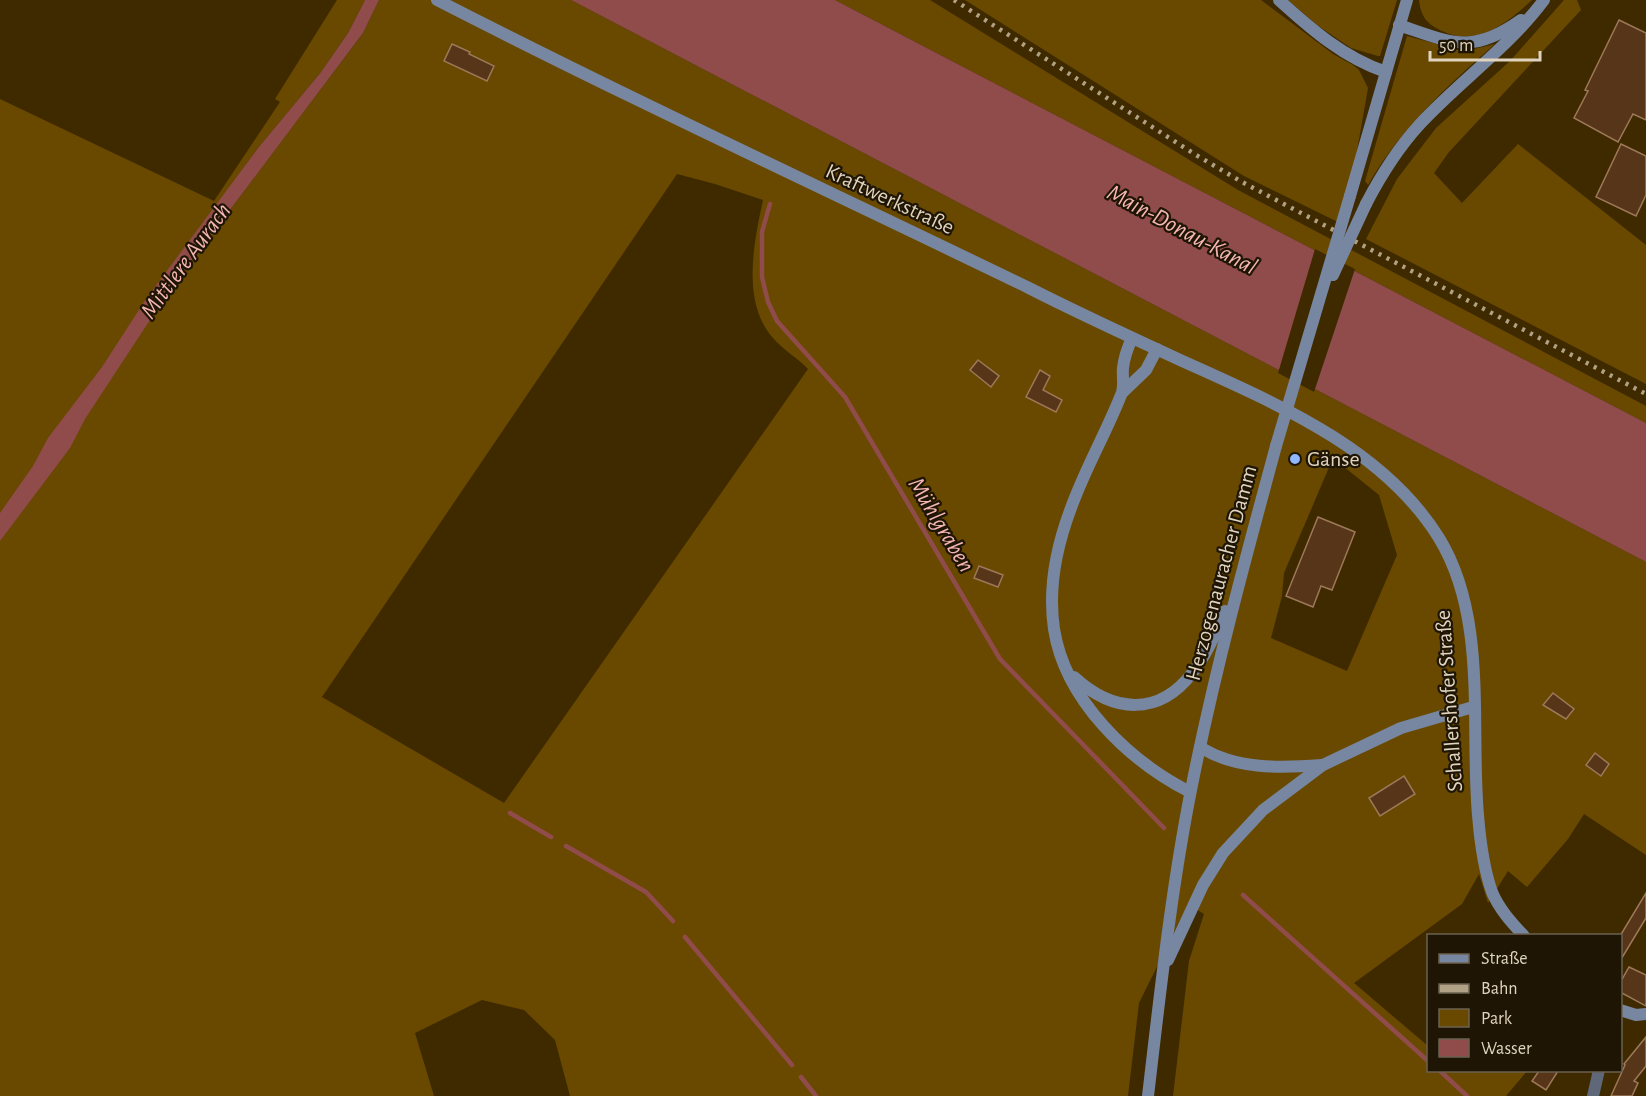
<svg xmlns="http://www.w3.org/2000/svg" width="1646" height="1096" viewBox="0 0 1646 1096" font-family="'Alegreya Sans',sans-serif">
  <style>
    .green { fill: #694900; fill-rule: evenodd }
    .water { fill: #904b4b }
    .pier { fill: #3f2a00 }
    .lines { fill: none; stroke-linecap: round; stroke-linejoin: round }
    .stream { stroke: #904b4b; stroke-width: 4.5 }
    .building { fill: #563518; stroke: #9d7859; stroke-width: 1.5 }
    .street { stroke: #5e6878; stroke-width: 12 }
    .secondary { stroke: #7887a1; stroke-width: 12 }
    .rail { stroke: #b1a286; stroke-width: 4.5; stroke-dasharray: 3 6; stroke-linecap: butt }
    .secondary-bridge { stroke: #7887a1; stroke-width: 12 }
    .poi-dot { fill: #8fb8fd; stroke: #1e1505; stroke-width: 2 }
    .labels { text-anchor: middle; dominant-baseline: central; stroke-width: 4.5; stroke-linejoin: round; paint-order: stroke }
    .street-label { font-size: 22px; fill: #e1d4bf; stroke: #1e1505 }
    .poi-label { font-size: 22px; fill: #e1d4bf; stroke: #1e1505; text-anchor: start }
    .water-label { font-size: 24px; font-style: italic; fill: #f4b5b3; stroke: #1e1505 }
  </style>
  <rect width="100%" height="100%" fill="#3f2a00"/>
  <g class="green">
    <path d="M337,0H365L348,33L321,72L258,148L218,203L229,211L363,33L379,0H571L1646,562V855L1584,814L1568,839L1527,887L1508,871L1488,903L1479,874L1462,904L1354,983L1428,1046V1070L1527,1071L1506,1096H1173L1189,961L1204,914L1188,904L1139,1003L1128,1096H570L555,1040L524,1010L482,1000L415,1033L434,1096H0V99L214,201L280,102L275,99ZM677,174L715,184L763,200C754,242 741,302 773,338C783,350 798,358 808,369L504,803L322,697ZM1333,458L1379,495L1397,555L1347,671L1271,638L1282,596L1284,573Z"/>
    <polygon points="835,0 930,0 1238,190 1646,406 1646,423"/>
    <polygon points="965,0 1261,0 1333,54 1353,65 1359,70 1368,88 1344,225 1244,176"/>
    <polygon points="1288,0 1397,0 1380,56 1378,56 1351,48 1317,25"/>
    <path d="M1419,0H1532C1508,22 1477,48 1442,31C1427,24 1421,17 1419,0Z"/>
    <polygon points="1564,0 1577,0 1581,10 1449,152 1434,173 1462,203 1518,144 1646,245 1646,384 1366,239 1397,179 1436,128 1510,61"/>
    <path d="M1407,36L1459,50H1470L1495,44C1447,86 1400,129 1368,185L1365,181Z"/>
  </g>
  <g class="water">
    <polygon points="365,0 379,0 363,33 169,291 85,419 70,448 0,541 0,513 33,466 48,438 102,367 146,299 258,148 321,72 348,33"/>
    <polygon points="571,0 835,0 1646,423 1646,562"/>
  </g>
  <polygon class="pier" points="1315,249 1355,269 1314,392 1278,373"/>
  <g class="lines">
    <g class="stream">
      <polyline points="770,204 762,232 762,277 768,302 777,321 845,397 1000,659 1164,828"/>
      <polyline points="510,813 551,837"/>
      <polyline points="566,846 646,892 673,921"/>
      <polyline points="1243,895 1428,1061"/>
      <polyline points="685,937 792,1065"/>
      <polyline points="1439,1070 1467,1096"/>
      <polyline points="801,1077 816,1096"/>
    </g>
  </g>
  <g class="building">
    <polygon points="1619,20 1646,33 1646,120 1633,114 1618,142 1574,118 1588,91 1585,90"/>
    <polygon points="452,44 470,52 469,54 494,66 487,81 444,61"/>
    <polygon points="1621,144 1646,156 1646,195 1636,216 1596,197"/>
    <polygon points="978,360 999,376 991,387 970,370"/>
    <polygon points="1040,370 1050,376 1043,390 1062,400 1056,412 1026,397"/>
    <polygon points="1318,517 1355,532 1332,590 1321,586 1313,607 1286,596"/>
    <polygon points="979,566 1003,575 998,587 974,578"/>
    <polygon points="1553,693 1574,709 1566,719 1543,705"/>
    <polygon points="1595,753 1609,764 1601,776 1586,765"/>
    <polygon points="1404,776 1415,794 1380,816 1369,798"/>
    <polygon points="1646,893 1646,918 1620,961 1620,936"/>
    <polygon points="1629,967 1646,975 1646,1006 1620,992 1620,983"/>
    <polygon points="1646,1037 1646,1066 1634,1081 1638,1083 1632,1096 1611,1096 1625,1065 1624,1064"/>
    <polygon points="1539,1071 1558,1071 1546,1090 1532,1081"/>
  </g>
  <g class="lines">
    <polyline class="street" points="1593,1096 1599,1070"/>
    <g class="secondary">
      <path d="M437,0C632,100 831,192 1029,288C1078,313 1128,336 1178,359C1272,402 1382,446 1439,538C1488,618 1470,725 1478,815C1480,840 1483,867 1492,892C1499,909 1512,923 1524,936"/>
      <path d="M1279,0C1311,29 1344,58 1386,72"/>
      <path d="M1399,25C1452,43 1472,55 1521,20"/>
      <polyline points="1350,196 1407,0"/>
      <path d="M1366,204C1381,175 1398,148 1420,124C1460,81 1509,47 1544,0"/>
      <path d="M1132,338C1128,347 1124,358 1123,368C1122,377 1125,387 1121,395C1106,433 1085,469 1071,508C1057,545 1048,589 1054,629C1065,700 1129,761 1190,792"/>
      <polyline points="1123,392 1146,370 1157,349"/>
      <path d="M1074,677C1113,713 1159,717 1193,672C1207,654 1216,632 1225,611"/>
      <path d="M1200,747C1236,770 1281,768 1322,765"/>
      <polyline points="1168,960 1203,885 1223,853 1263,810 1323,765 1401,728 1473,707"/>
      <polyline points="1620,1010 1636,1015 1646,1014"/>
      <path d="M1148,1096C1160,994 1171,891 1191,790C1214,674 1245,560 1276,446"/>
    </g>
    <polyline class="rail" points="954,0 1196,155 1242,182 1646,394"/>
    <g class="secondary-bridge">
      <polyline points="1333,275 1366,204"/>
      <polyline points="1276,446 1350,196"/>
    </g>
  </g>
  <circle class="poi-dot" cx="1295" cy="459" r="6"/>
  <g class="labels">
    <g class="street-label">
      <text transform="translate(890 199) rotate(25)">Kraftwerkstraße</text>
      <text transform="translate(1221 573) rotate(-75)">Herzogenauracher Damm</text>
      <text transform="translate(1449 701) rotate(-94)">Schallershofer Straße</text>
    </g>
    <g class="poi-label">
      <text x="1307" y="459">Gänse</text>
    </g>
    <g class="water-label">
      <text transform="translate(1182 230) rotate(28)">Main-Donau-Kanal</text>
      <text transform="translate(186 261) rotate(-54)">Mittlere Aurach</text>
      <text transform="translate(941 525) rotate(59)">Mühlgraben</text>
    </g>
  </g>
  <rect x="1427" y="934" width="195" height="138" fill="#1e1505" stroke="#6c614f" stroke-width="1.5"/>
  <rect x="1439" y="954" width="30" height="9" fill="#7887a1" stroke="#6c614f" stroke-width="1.5"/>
  <text x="1481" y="964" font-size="18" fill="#e1d4bf">Straße</text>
  <rect x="1439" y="984" width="30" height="9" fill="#b1a286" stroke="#6c614f" stroke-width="1.5"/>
  <text x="1481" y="994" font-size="18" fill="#e1d4bf">Bahn</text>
  <rect x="1439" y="1009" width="30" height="18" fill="#694900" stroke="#6c614f" stroke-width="1.5"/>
  <text x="1481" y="1024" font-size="18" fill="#e1d4bf">Park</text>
  <rect x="1439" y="1039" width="30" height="18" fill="#904b4b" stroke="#6c614f" stroke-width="1.5"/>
  <text x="1481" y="1054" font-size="18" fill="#e1d4bf">Wasser</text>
  <path d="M1430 51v9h110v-9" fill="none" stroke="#e1d4bf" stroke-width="3"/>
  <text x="1439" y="51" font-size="18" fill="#e1d4bf" stroke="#1e1505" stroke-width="4.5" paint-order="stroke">50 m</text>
</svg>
